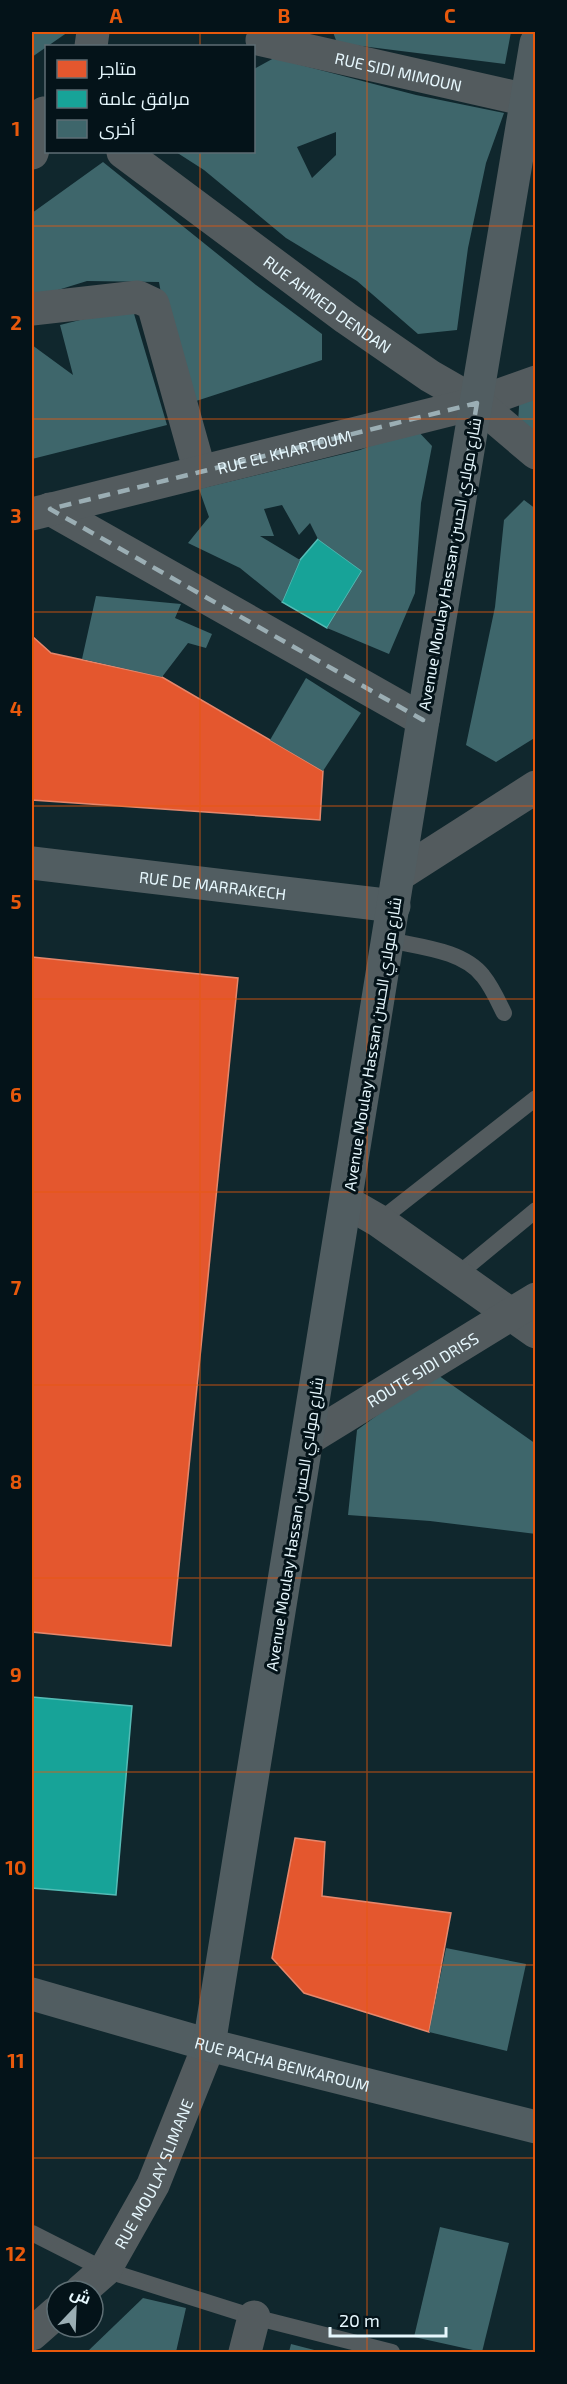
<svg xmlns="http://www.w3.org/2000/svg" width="567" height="2384" viewBox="0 0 567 2384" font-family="'Exo 2',Cairo,sans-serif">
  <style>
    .shops { fill: #e4572e; stroke: #e5876c; stroke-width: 1.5 }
    .public { fill: #17a398; stroke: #55bcb6; stroke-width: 1.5 }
    .building { fill: #3e666b; fill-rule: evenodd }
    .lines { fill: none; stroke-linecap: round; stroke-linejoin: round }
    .service { stroke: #535b5e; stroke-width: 16 }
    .minor { stroke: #535b5e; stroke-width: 33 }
    .tertiary { stroke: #535b5e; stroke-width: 33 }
    .secondary { stroke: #515d61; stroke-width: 33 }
    .marked { fill: none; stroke: #9baeb4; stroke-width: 4.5; stroke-dasharray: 12 8; stroke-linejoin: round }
    .grid { fill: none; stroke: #e8590c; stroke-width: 1.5; stroke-opacity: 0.55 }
    .labels { text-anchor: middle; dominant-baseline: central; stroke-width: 6; stroke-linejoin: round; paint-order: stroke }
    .street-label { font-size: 16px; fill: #e6f7fd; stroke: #041319 }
    .neatline { fill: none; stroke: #e8590c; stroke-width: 2 }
    .grid-label { font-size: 20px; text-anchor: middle; font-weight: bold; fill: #e8590c }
  </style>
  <rect width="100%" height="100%" fill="#10272d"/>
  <g class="shops">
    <polygon points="32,636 51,653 162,677 323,771 320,820 32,800"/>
    <polygon points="32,957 238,978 171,1646 32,1632"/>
    <polygon points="295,1838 325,1842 322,1896 451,1913 429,2032 304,1993 272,1958"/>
  </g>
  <g class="public">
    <polygon points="318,539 362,571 327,628 282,602 300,560"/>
    <polygon points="32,1697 132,1706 116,1895 32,1888"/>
  </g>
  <g class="building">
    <polygon points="32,32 68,32 32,57"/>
    <polygon points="333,32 511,32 505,64 337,43"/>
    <path d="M274,58L416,95L504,113L486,163L468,248L457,330L418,334L357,281L286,238L204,170L176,152H254V69ZM336,132V155L312,178L297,147Z"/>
    <polygon points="103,162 256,285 322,334 322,360 190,403 169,340 159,282 87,281 32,298 32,213"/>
    <polygon points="132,307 167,425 32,459 32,345 73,375 60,325"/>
    <polygon points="536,388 536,434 518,422 520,392"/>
    <polygon points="415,428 432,446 421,503 415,593 389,654 327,628 362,571 318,539 310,523 299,535 282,505 264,509 274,536 260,536 300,560 282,602 240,568 188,543 209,517 199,489 360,450"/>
    <polygon points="524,500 536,509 536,737 496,762 466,745 495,607 504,520"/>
    <polygon points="96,596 181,604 175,618 212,634 206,648 188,643 162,677 82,659"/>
    <polygon points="306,678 361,713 323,771 270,740"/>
    <polygon points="435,1373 536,1444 536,1534 430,1521 348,1515 357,1430"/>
    <polygon points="446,1948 526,1964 507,2051 429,2032"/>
    <polygon points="440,2227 509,2243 482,2352 414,2337"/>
    <polygon points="143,2298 186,2308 176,2352 87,2352"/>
    <polygon points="291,2344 322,2352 289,2352"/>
  </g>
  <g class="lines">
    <g class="service">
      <path d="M389,940C419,947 463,950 483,976C492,987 498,1001 504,1013"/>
      <polyline points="379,1221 536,1098"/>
      <polyline points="456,1276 536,1210"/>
      <polyline points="32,2233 105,2270 254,2317 392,2352"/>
    </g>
    <g class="minor">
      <path id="s1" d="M262,40L536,102"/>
      <polyline points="91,46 93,32"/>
      <path id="s2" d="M123,152L346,318L430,376L477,403"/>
      <polyline points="32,153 44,113"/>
      <polyline points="32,309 138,297 153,304 200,472"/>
      <polyline points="50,509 423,720"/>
      <path id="s3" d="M32,514L477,403L536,382"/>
      <polyline points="400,874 536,787"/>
      <polyline points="346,1202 379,1221 536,1332"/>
      <polyline points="245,2352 254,2317"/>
    </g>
    <g class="tertiary">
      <polyline points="477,403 536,453"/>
      <path id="s4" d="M308,1439L536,1299"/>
      <path id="s5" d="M81,2291L105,2270L153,2185L209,2045"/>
      <polyline points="32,2334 57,2312"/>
    </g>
    <g class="secondary">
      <path id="s6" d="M32,863L394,906"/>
      <path id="s7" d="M32,1994L209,2045L536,2127"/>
      <polyline points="209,2045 423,720 536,43"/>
    </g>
  </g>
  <path class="marked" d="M477,403L423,720L50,509L200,472Z"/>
  <path class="grid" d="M200,32V46M367,32V2352M200,152V2352M32,226H536M32,419H536M32,612H536M32,806H536M32,999H536M32,1192H536M32,1385H536M32,1578H536M32,1772H536M32,1965H536M32,2158H536"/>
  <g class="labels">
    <g class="street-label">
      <text stroke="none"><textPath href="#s1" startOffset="140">RUE SIDI MIMOUN</textPath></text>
      <text stroke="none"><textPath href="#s2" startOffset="255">RUE AHMED DENDAN</textPath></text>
      <text stroke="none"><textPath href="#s3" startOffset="260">RUE EL KHARTOUM</textPath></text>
      <text transform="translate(449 564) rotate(-80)">Avenue Moulay Hassan شارع مولاي الحسن</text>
      <text stroke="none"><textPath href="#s6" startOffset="182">RUE DE MARRAKECH</textPath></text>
      <text transform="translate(372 1044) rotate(-81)">Avenue Moulay Hassan شارع مولاي الحسن</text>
      <text stroke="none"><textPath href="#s4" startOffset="134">ROUTE SIDI DRISS</textPath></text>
      <text transform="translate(294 1524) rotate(-81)">Avenue Moulay Hassan شارع مولاي الحسن</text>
      <text stroke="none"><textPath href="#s7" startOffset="260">RUE PACHA BENKAROUM</textPath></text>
      <text stroke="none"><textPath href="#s5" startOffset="140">RUE MOULAY SLIMANE</textPath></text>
    </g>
  </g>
  <rect width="567" height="2384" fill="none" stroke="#041319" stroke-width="66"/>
  <rect x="45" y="45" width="210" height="108" fill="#041319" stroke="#5e6e74" stroke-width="1.5"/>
  <rect x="57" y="60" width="30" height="18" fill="#e4572e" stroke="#5e6e74" stroke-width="1.5"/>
  <text x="99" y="75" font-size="18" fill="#e6f7fd">متاجر</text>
  <rect x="57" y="90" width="30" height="18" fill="#17a398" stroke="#5e6e74" stroke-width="1.5"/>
  <text x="99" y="105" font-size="18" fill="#e6f7fd">مرافق عامة</text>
  <rect x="57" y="120" width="30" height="18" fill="#3e666b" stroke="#5e6e74" stroke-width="1.5"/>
  <text x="99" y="135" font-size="18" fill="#e6f7fd">أخرى</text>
  <g transform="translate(75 2309) rotate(23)"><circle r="28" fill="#041319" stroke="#5e6e74" stroke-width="1.5"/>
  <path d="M0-4.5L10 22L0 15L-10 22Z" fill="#9baeb4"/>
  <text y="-9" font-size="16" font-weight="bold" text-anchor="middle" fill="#e6f7fd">ش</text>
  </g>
  <path d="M330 2327v9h116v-9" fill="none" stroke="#e6f7fd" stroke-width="3"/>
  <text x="339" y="2327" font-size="18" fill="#e6f7fd" stroke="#041319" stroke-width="4.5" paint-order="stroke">20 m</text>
  <rect x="33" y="33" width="501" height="2318" class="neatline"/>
  <g class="grid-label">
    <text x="116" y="23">A</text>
    <text x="284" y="23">B</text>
    <text x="450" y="23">C</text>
    <text x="16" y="136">1</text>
    <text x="16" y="330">2</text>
    <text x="16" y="523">3</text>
    <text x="16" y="716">4</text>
    <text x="16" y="909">5</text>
    <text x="16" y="1102">6</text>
    <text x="16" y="1295">7</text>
    <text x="16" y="1489">8</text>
    <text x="16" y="1682">9</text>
    <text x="16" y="1875">10</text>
    <text x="16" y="2068">11</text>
    <text x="16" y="2261">12</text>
  </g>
</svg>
